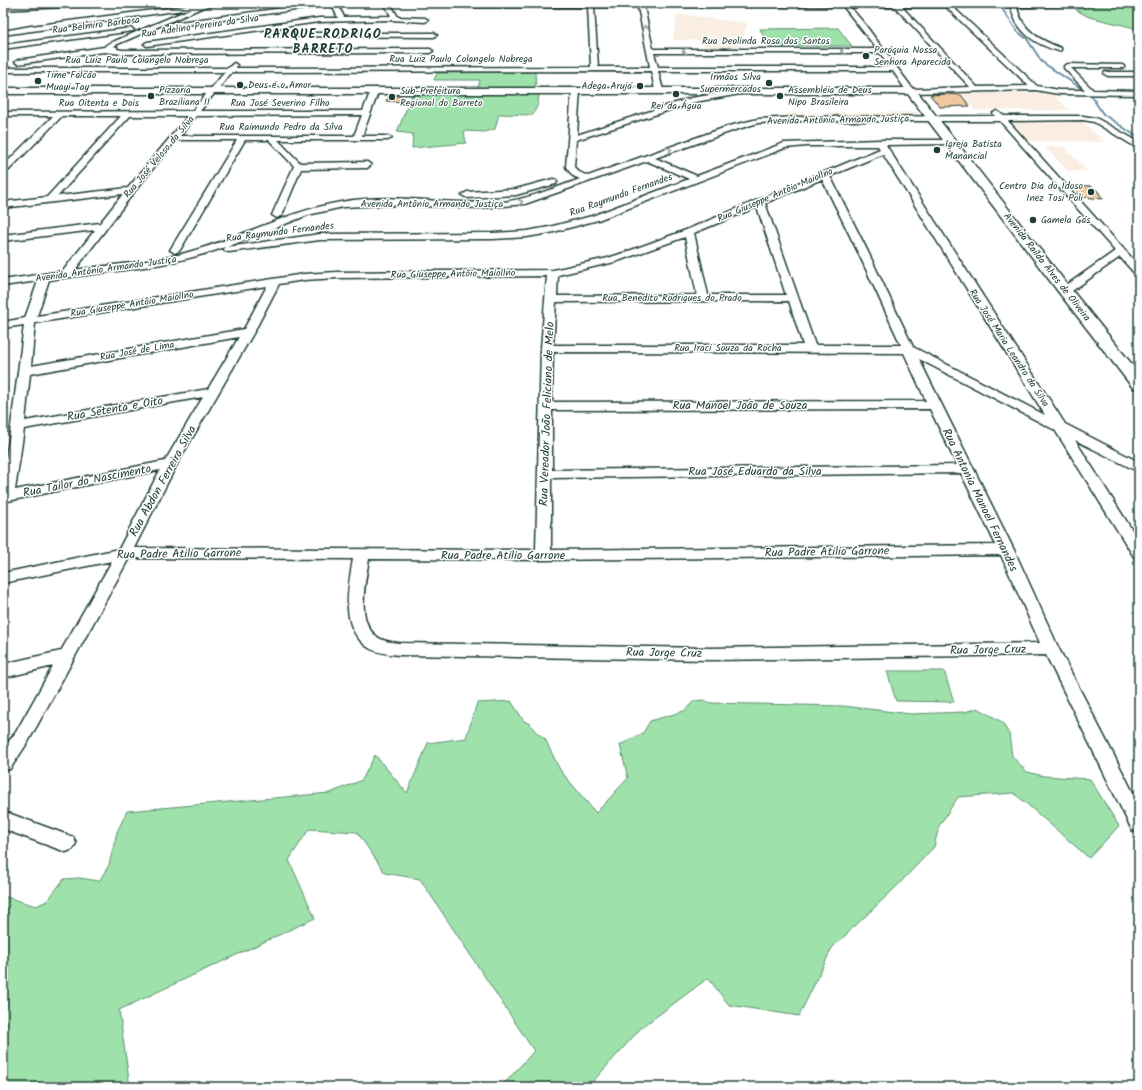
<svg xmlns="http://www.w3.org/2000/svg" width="1142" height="1090" viewBox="0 0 1142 1090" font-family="Kalam,sans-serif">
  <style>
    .built { fill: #faeee2 }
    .green { fill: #9ee1ab; stroke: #5e8f70 }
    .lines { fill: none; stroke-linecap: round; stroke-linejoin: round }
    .stream { stroke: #668fa5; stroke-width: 2 }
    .building { fill: #f0c8a0; stroke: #1f3d34 }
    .street-casing { stroke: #1f3d34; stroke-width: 3 }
    .secondary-casing { stroke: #1f3d34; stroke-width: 3 }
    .street { fill: #fff; fill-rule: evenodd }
    .secondary { fill: #fff; fill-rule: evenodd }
    .oneway { stroke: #8f9e9a }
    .poi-dot { fill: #1f3d34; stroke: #fff; stroke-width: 1.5 }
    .labels { text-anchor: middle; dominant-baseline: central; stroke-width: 3; stroke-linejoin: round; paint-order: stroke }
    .far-street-label { font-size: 10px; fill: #1f3d34; stroke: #fff }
    .far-poi-label { font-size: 10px; fill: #1f3d34; stroke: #fff; text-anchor: start }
    .street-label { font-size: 12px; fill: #1f3d34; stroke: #fff }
    .far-district-label { font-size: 13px; font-weight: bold; letter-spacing: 1px; fill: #1f3d34; stroke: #fff }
  </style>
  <rect width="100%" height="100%" fill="#fff"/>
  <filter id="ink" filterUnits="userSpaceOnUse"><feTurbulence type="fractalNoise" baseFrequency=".025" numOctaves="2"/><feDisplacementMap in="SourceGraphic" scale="8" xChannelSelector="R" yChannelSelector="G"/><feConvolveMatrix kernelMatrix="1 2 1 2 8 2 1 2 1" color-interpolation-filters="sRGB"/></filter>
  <g filter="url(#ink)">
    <g class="built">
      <polygon points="677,14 747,23 741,49 709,50 701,40 673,40"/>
      <polygon points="960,93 1051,93 1070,110 975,110"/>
      <polygon points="917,112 920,116 790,118 785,114"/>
      <polygon points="1011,120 1081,120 1104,142 1029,141"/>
      <polygon points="1063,146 1087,171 1068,171 1045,147"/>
    </g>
    <g class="green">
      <polygon points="1123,4 1139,4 1139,29 1089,17 1076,10 1086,6"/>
      <polygon points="838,28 852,46 768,46 760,29"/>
      <polygon points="535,72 536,88 478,88 480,80 434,80 437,73"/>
      <polygon points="539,93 538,104 533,115 499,114 495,129 484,132 464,131 466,143 412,148 413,134 397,132 412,95"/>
      <polygon points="887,671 944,671 954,702 896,701"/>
      <polygon points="703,700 711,703 843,706 911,714 965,712 978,708 1002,722 1009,734 1012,756 1027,772 1044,776 1090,779 1119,826 1089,858 1014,793 958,797 939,826 934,847 896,887 832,948 799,1016 729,1005 708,978 641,1028 588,1087 501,1087 534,1051 420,879 385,873 357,832 309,829 289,860 315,918 119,1010 130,1087 3,1087 3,896 36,906 47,901 64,879 79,878 99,881 109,865 117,832 127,811 330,793 362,780 375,755 407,793 428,743 466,738 477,703 511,701 524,721 530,724 535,731 545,739 560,770 596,813 628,778 620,745 643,733 650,721 684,711 694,701"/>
    </g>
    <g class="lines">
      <g class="stream">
        <polyline points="1001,7 1017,31 1027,39 1042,62 1082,89"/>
        <polyline points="1092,97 1103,114 1139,138"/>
      </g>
    </g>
    <g class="building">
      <polygon points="947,94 961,95 970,106 940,107 930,95"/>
      <polygon points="389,96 403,96 402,102 386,101"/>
      <polygon points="1070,185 1090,186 1097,190 1103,199 1082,197"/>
    </g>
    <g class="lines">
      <defs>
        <g id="street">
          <polygon points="68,3 108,3 105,5 3,10 3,6"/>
          <polygon points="207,3 224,3 204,7 113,46 117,47 117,49 122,50 430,49 433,51 430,53 122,54 104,52 18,64 15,62 18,60 104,47 108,44 190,9 3,35 3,31 31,26"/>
          <polygon points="321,3 337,3 344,17 391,16 384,3 390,3 398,17 425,18 428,20 425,22 390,20 319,22 147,46 144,44 147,42 319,18 338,18 332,5 171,27 168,25 171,23"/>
          <path d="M441,3H842L845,5L848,3H1096L1093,5L1017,7C1022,31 1040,40 1061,48V50L1059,51C1036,45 1016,32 1011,7H953L1037,86L1059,90H1085L1064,68V66L1068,64L1122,65L1124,66V68H1071L1093,90L1139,91V95L1059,94L1035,90L914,93L907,92L893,71H658L663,90L659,92L655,90L651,71L232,72L200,111H363L371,90L375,88L379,90L362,136H388L392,138L388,140H278L300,163L367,162L371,165L367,168L301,169L282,215L277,218L272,215L294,166L269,140H245L180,250L175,253L170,250L237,140H176L134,192L75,270C113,264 154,263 192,251C242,237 289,211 341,202C394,192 449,206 502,202C529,199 554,188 580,179L573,176L566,167L572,90L576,88L580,90L577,135L691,98L746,89L750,91L746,93L695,102L576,140L574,167L579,172L588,176L729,126L758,119L801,117L995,116L993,113L997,111L1004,116H1083L1096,118L1139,142V149L1094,122L1083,120L1008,121L1139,266V275L1135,274L1120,257L1069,293L1065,294L1060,291L1061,289L1115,251L1000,121H801L758,123L735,130L655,158L697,176L784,143L880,140H955L956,142L955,144H952L886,145L1065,424L1139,462V472L1075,440L1139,541V558L1134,557L1055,430L919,359L1014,550L1059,649L1139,804V833L1132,830L1046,655L711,660L399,655C390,654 377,653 369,648C339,628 348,589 353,559L129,558L28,742L10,769L3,771V749L16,732L53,666L3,678V664L61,651L112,561L3,583V573L119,549L160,470L3,502V478L11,426L24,325L3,328V322L25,318L38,281L3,286V280L63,271L95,230L3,241V235L100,223L123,194L3,208V202L47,197L121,116H62L6,173L3,174V166L53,116H3V112L192,111L225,72H3V68H228L234,63L237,65L236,68L591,67L588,7H466L444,5ZM843,6L877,49H653L644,7ZM594,7H638L650,67H598ZM850,7H895L970,87L913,89L863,22ZM902,7H946L1029,86L977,87ZM654,53H880L890,67H658ZM362,115L354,136H180L196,116ZM130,116H188L128,188L58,196ZM807,146H878L880,149L825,172H821L820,174L686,230L626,252L608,258L553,270L337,272L304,274L37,316L49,280C108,271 169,268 225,247L224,249L225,251L229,252L320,240L493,239L527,237L550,233L598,220L785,148ZM883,154L1045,415L913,347L868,252L830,176ZM647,161L689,179L592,216L549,227L527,231L493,233L320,234L227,247L308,215L343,207L389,205L481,208L525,204ZM822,179L858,252L901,345H815L765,203ZM757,207L786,295H708L694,233ZM685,237L697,295L557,296L558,275L615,262ZM547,276L541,348L536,550L134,548L177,464L254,332L279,284L304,280L337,278ZM267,286L244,329L31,366L35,323ZM789,301L803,345H553L556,302ZM239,337L208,389L25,421L30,374ZM553,352L904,353L926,401L552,402ZM203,397L165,461L15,490L24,429ZM930,409L957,465L552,470V410ZM961,473L996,545L551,550V478ZM1001,555L1040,643L711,648L399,643C394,642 388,642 383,640C354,628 365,583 369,559L543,560Z"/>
          <polygon points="131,28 134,30 133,31 3,49 3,45"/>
          <polygon points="271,33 434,33 437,35 434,37 269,36 268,35"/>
          <polygon points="1105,72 1139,72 1139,76 1108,76 1104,74"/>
          <polygon points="553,179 556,180 557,182 556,184 516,195 467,198 462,195 467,192 516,189"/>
          <polygon points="3,811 73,837 76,843 73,849 66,852 3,829"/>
        </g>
        <polygon id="secondary" points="3,88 907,88 916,90 1070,288 1139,373 1139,389 1133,388 1060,294 908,94 3,94"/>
      </defs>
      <use href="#street" class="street-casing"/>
      <use href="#secondary" class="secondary-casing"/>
      <use href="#street" class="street"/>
      <use href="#secondary" class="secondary"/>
    </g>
    <defs><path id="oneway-chevron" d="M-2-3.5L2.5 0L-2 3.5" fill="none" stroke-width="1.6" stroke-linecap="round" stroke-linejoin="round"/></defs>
    <g class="oneway">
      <use href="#oneway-chevron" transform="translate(645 28) rotate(-102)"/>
      <use href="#oneway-chevron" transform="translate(685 51) rotate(-180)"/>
      <use href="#oneway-chevron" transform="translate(843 51) rotate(-180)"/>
      <use href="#oneway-chevron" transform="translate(669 150) rotate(-20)"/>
      <use href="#oneway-chevron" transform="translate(520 202) rotate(-13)"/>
    </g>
  </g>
  <g class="poi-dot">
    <circle cx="866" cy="56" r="4"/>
    <circle cx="38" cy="81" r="4"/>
    <circle cx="769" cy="83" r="4"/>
    <circle cx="240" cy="85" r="4"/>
    <circle cx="640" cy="86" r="4"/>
    <circle cx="676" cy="94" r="4"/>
    <circle cx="151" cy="96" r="4"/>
    <circle cx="780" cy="96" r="4"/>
    <circle cx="392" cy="97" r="4"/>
    <circle cx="937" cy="150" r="4"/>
    <circle cx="1091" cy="192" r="4"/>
    <circle cx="1033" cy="220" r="4"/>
  </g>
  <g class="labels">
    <g class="far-street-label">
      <text transform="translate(96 25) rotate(-7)">Rua Belmiro Barbosa</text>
      <text transform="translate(200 26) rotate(-8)">Rua Adelino Pereira da Silva</text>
      <text x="766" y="41">Rua Deolinda Rosa dos Santos</text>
      <text x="461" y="59">Rua Luiz Paulo Colangelo Nobrega</text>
      <text x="137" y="60">Rua Luiz Paulo Colangelo Nobrega</text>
      <text x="99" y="103">Rua Oitenta e Dois</text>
      <text x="280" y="103">Rua José Severino Filho</text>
      <text transform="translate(838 120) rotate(-1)">Avenida Antônio Armando Justiça</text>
      <text x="281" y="127">Rua Raimundo Pedro da Silva</text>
      <text transform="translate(159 157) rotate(-50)">Rua José Veloso da Silva</text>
      <text transform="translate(621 195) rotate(-20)">Rua Raymundo Fernandes</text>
      <text transform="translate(775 195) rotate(-23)">Rua Giuseppe Antôio Maiollno</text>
      <text x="432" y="204">Avenida Antônio Armando Justiça</text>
      <text transform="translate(280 232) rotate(-7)">Rua Raymundo Fernandes</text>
      <text transform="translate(1047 267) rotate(52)">Avenida Raílda Alves de Oliveira</text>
      <text transform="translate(106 269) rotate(-8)">Avenida Antônio Armando Justiça</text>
      <text transform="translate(453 274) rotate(-1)">Rua Giuseppe Antôio Maiollno</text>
      <text x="672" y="298">Rua Benedito Rodrigues do Prado</text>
      <text transform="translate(132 304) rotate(-9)">Rua Giuseppe Antôio Maiollno</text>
      <text x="728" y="348">Rua Iraci Souza da Rocha</text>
      <text transform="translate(1009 348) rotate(57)">Rua José Maria Leandro da Silva</text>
      <text transform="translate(137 351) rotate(-10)">Rua José de Lima</text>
    </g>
    <g class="far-poi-label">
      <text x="874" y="50">Paróquia Nossa<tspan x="874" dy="12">Senhora Aparecida</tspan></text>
      <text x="46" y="75">Time Falcão<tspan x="46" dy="12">Muayi Tay</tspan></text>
      <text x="761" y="77" text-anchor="end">Irmãos Silva<tspan x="761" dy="12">Supermercados</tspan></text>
      <text x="248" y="85">Deus é o Amor</text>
      <text x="632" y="86" text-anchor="end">Adega Arujá</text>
      <text x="159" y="90">Pizzaria<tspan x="159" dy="12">Braziliana II</tspan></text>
      <text x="788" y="90">Assembléia de Deus<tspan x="788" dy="12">Nipo Brasileira</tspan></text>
      <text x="400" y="91">Sub-Prefeitura<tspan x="400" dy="12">Regional do Barreto</tspan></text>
      <text x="676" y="106" text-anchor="middle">Rei da Água</text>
      <text x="945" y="144">Igreja Batista<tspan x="945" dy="12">Manancial</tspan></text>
      <text x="1083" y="186" text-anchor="end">Centro Dia do Idoso<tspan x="1083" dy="12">Inez Tosi Poli</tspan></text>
      <text x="1041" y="220">Gamela Gás</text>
    </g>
    <g class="street-label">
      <text x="740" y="405">Rua Manoel João de Souza</text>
      <text transform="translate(115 409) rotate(-10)">Rua Setenta e Oito</text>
      <text transform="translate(547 414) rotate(-88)">Rua Vereador João Feliciano de Melo</text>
      <text x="755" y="471">Rua José Eduardo da Silva</text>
      <text transform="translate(87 481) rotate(-11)">Rua Tailor do Nascimento</text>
      <text transform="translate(163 481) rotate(-61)">Rua Abdon Ferreira Silva</text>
      <text transform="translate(980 500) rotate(64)">Rua Antonia Manoel Fernandes</text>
      <text transform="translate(827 552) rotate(-1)">Rua Padre Atilio Garrone</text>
      <text transform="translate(179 554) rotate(-1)">Rua Padre Atilio Garrone</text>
      <text x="503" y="555">Rua Padre Atilio Garrone</text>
      <text transform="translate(988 650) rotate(-1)">Rua Jorge Cruz</text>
      <text transform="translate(664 653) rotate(1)">Rua Jorge Cruz</text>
    </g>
    <g class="far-district-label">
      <text x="323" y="34">PARQUE RODRIGO<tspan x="323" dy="15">BARRETO</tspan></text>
    </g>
  </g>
  <rect width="1142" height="1090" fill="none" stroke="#fff" stroke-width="16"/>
  <rect x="8" y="8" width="1126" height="1074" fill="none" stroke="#1f3d34" stroke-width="1.5" filter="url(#ink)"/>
</svg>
